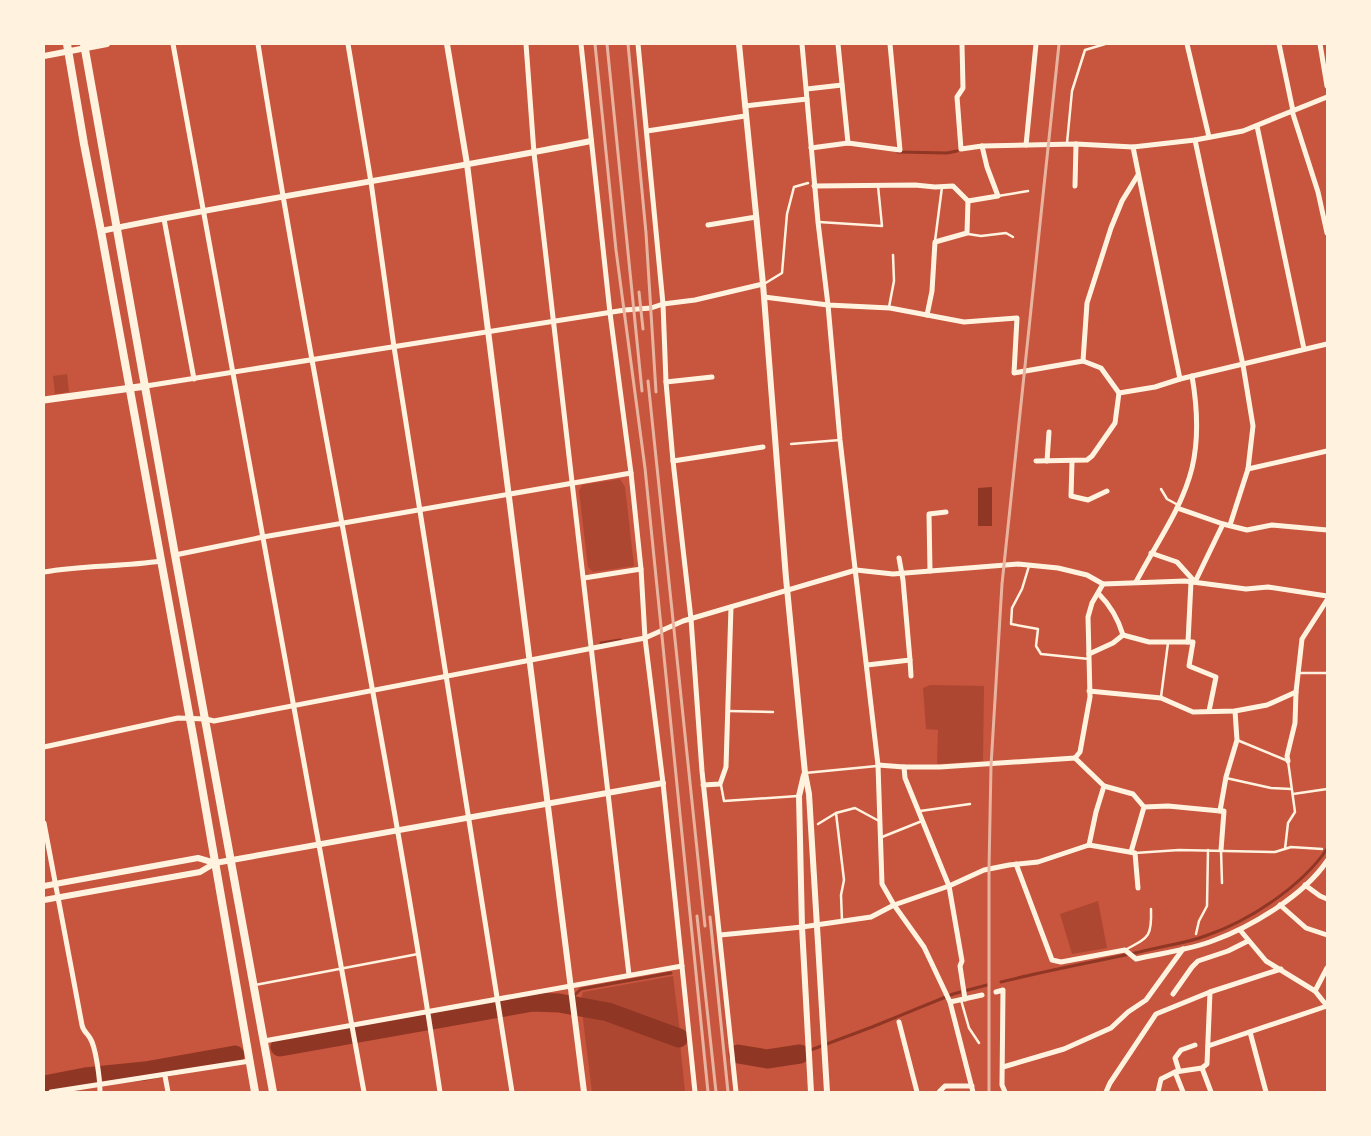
<svg xmlns="http://www.w3.org/2000/svg" width="1371" height="1136" viewBox="0 0 1371 1136" font-family="'Noto Sans',sans-serif">
  <style>
    .green { fill: #ae4732 }
    .water { fill: #8f3625 }
    .lines { fill: none; stroke-linecap: round; stroke-linejoin: round }
    .stream { stroke: #8f3625; stroke-width: 3 }
    .river { stroke: #8f3625; stroke-width: 19 }
    .service { stroke: #fff3e0; stroke-width: 2.5 }
    .minor { stroke: #fff3e0; stroke-width: 5 }
    .tertiary { stroke: #fff3e0; stroke-width: 6 }
    .secondary { stroke: #fff3e0; stroke-width: 7 }
    .trunk { stroke: #fff3e0; stroke-width: 8 }
    .rail { stroke: #e9b49f; stroke-width: 3 }
  </style>
  <rect width="100%" height="100%" fill="#c8553d"/>
  <g class="green">
    <polygon points="67,374 69,392 55,394 53,376"/>
    <polygon points="620,479 625,487 634,566 593,572 588,567 579,491 582,485"/>
    <polygon points="930,685 984,686 983,761 937,764 938,730 926,729 923,688"/>
    <polygon points="1098,901 1107,948 1072,954 1060,914"/>
    <polygon points="673,976 680,1032 580,1002 583,992"/>
    <polygon points="582,1011 608,1016 680,1043 685,1092 592,1092"/>
  </g>
  <polygon class="water" points="992,487 992,526 978,526 978,488"/>
  <g class="lines">
    <g class="stream">
      <polyline points="898,152 947,153 957,151"/>
      <polyline points="601,643 620,640"/>
      <path d="M1001,982C1053,969 1105,960 1157,948C1173,944 1190,942 1205,936C1249,921 1301,887 1327,849"/>
      <polyline points="565,1004 581,989 671,973"/>
      <polyline points="800,1054 872,1027 953,994 987,985"/>
    </g>
    <g class="river">
      <polyline points="280,1047 533,1002 559,1003 608,1012 679,1038"/>
      <polyline points="738,1054 767,1059 800,1054"/>
      <polyline points="44,1085 85,1077 145,1071 235,1055"/>
    </g>
    <g class="service">
      <polyline points="1067,143 1072,91 1085,50 1105,44"/>
      <polyline points="998,196 1028,191"/>
      <polyline points="819,222 882,226 878,186"/>
      <polyline points="968,234 981,236 1006,233 1013,237"/>
      <polyline points="935,241 942,187"/>
      <polyline points="764,284 782,273 787,214 794,187 808,183"/>
      <polyline points="889,307 894,281 893,255"/>
      <polyline points="791,444 840,440"/>
      <polyline points="1161,489 1167,499 1178,505"/>
      <polyline points="1029,566 1022,589 1012,608 1011,624 1038,629 1036,646 1041,654 1089,659"/>
      <polyline points="1299,673 1327,673"/>
      <polyline points="1161,697 1168,643"/>
      <polyline points="728,711 773,712"/>
      <polyline points="1237,740 1288,761 1295,812 1288,823 1285,849"/>
      <polyline points="805,773 877,766"/>
      <polyline points="1226,778 1271,788 1291,789"/>
      <polyline points="721,785 724,801 798,796"/>
      <polyline points="1293,794 1327,789"/>
      <polyline points="920,811 970,804"/>
      <polyline points="836,813 844,880 841,895 842,921"/>
      <polyline points="818,824 836,813 855,808 879,821"/>
      <polyline points="882,837 922,821"/>
      <polyline points="1221,850 1222,883"/>
      <polyline points="1135,853 1179,850 1275,852 1291,847 1322,849"/>
      <polyline points="1196,934 1199,921 1207,906 1208,850"/>
      <path d="M1125,950C1149,937 1152,937 1151,909"/>
      <polyline points="255,985 418,954"/>
      <polyline points="961,1000 969,1028 979,1043"/>
    </g>
    <g class="minor">
      <polyline points="173,44 364,1092"/>
      <path d="M258,44C313,394 388,741 440,1092"/>
      <polyline points="348,44 371,182 394,347 512,1092"/>
      <polyline points="526,44 534,153 629,975"/>
      <polyline points="581,44 610,313 631,473 641,569 645,638 663,783 695,1092"/>
      <polyline points="638,44 663,304 666,382 673,461 691,619 702,771 736,1092"/>
      <polyline points="802,44 818,222 828,305 840,440 878,765 882,884 894,905 924,947 950,1002 973,1092"/>
      <polyline points="838,44 848,143"/>
      <polyline points="962,44 963,88 957,97 961,149 982,146 1076,144 1133,147 1195,140 1243,131 1327,97"/>
      <polyline points="1187,44 1209,137"/>
      <polyline points="1279,44 1293,111"/>
      <polyline points="1320,44 1327,86"/>
      <polyline points="807,89 842,85"/>
      <polyline points="745,106 807,99"/>
      <polyline points="1292,111 1318,192 1327,233"/>
      <polyline points="1257,126 1304,349"/>
      <polyline points="647,131 745,116"/>
      <polyline points="1195,140 1243,365 1253,426 1248,469 1230,525"/>
      <polyline points="1026,145 1036,44"/>
      <polyline points="1133,147 1180,379"/>
      <polyline points="811,148 848,143 900,150 890,44"/>
      <polyline points="814,186 915,185 935,187 953,186 968,201 998,196 987,167 982,146"/>
      <polyline points="1075,186 1076,144"/>
      <polyline points="164,219 194,379"/>
      <polyline points="708,225 756,217"/>
      <polyline points="764,297 828,305 890,308 964,322 1017,318 1014,373 1083,361 1087,303 1111,228 1122,201 1138,175"/>
      <polyline points="927,315 932,291 935,242 967,233 968,201"/>
      <polyline points="666,382 712,377"/>
      <polyline points="146,386 625,310 651,308 663,304 695,300 763,284"/>
      <polyline points="1119,393 1155,387 1180,379 1327,344"/>
      <polyline points="673,461 763,447"/>
      <polyline points="1036,461 1087,460 1092,456 1115,423 1119,393 1101,368 1083,361"/>
      <polyline points="1047,461 1049,432"/>
      <polyline points="1072,462 1071,496 1088,500 1107,491"/>
      <polyline points="1248,469 1327,451"/>
      <polyline points="1177,508 1223,524 1247,530 1272,525 1327,530"/>
      <polyline points="1151,553 1177,562 1195,582 1223,524"/>
      <polyline points="175,555 263,537 631,473"/>
      <polyline points="930,571 929,514 946,512"/>
      <path d="M44,572C82,565 122,567 161,561"/>
      <polyline points="584,578 641,569"/>
      <path d="M1136,582C1155,545 1182,509 1192,468C1199,439 1197,405 1192,376"/>
      <polyline points="1191,582 1188,642 1193,642 1189,666 1216,677 1209,711"/>
      <path d="M1098,593C1111,606 1118,618 1123,635"/>
      <polyline points="1089,654 1113,643 1123,635 1149,642 1188,642"/>
      <polyline points="910,660 911,676"/>
      <polyline points="867,665 910,660 903,580 899,558"/>
      <polyline points="1089,691 1161,698 1193,712 1235,711 1267,705 1296,692"/>
      <polyline points="44,747 178,718 206,719 214,721 645,638 683,621 856,570 893,574 1018,564 1058,568 1087,575 1103,584 1185,581 1246,589 1268,587 1327,596"/>
      <polyline points="1075,758 1080,752 1090,697 1088,617 1092,603 1103,584"/>
      <polyline points="1075,758 1104,786 1133,794 1144,807 1131,852"/>
      <polyline points="1288,761 1287,756 1295,723 1296,692 1302,639 1327,600"/>
      <polyline points="878,765 904,767 940,767 1075,758"/>
      <polyline points="904,767 905,778 949,886 962,961 960,966 965,999"/>
      <polyline points="703,785 720,784 726,767 731,607"/>
      <polyline points="1144,807 1168,806 1220,811"/>
      <path d="M44,823L82,1025C83,1031 87,1033 90,1038C96,1047 100,1080 100,1092"/>
      <polyline points="1089,845 1096,812 1104,786"/>
      <polyline points="1221,850 1224,811 1220,811 1226,777 1237,740 1235,711"/>
      <path d="M1016,864L1052,960L1061,962L1125,950L1136,959C1162,953 1190,950 1215,940C1253,926 1304,895 1327,861"/>
      <polyline points="1305,885 1320,896 1327,899"/>
      <polyline points="1280,905 1306,928 1327,935"/>
      <polyline points="1240,930 1266,961 1315,991 1327,1006"/>
      <polyline points="720,935 802,927 871,917 894,905 949,886 984,870 1009,865 1038,862 1089,845 1135,853 1138,888"/>
      <polyline points="1315,991 1327,968"/>
      <polyline points="996,992 1003,990 1002,1085 1005,1092"/>
      <polyline points="1173,994 1192,967 1198,961 1228,951 1248,941"/>
      <polyline points="950,1002 982,995"/>
      <polyline points="899,1022 917,1092"/>
      <polyline points="1250,1032 1266,1092"/>
      <polyline points="264,1041 682,966"/>
      <polyline points="1208,1046 1327,1006"/>
      <polyline points="1003,1067 1064,1049 1111,1028 1128,1012 1146,1000 1183,949"/>
      <polyline points="1202,1068 1211,1092"/>
      <polyline points="1179,1071 1175,1058 1181,1050 1195,1045"/>
      <polyline points="1175,1072 1183,1092"/>
      <polyline points="165,1076 168,1092"/>
      <polyline points="51,1092 250,1061"/>
      <polyline points="939,1092 945,1086 972,1086"/>
      <polyline points="1106,1092 1110,1083 1156,1014 1210,992 1281,969"/>
      <polyline points="1158,1092 1161,1079 1175,1072 1202,1068 1207,1064 1210,992"/>
    </g>
    <g class="tertiary">
      <polyline points="447,44 467,164 584,1092"/>
      <polyline points="739,44 763,284 786,578 805,773 809,794 827,1092"/>
      <polyline points="44,56 107,44"/>
      <path d="M101,231C264,197 428,174 591,141"/>
      <polyline points="804,775 799,796 802,927 811,1092"/>
      <polyline points="44,886 198,858 215,863"/>
      <polyline points="44,900 200,872 215,863 663,783"/>
    </g>
    <polyline class="secondary" points="44,400 146,386"/>
    <g class="trunk">
      <polyline points="67,44 84,144 101,231 194,741 255,1092"/>
      <polyline points="84,44 175,555 273,1092"/>
    </g>
    <g class="rail">
      <polyline points="595,44 616,250 645,468 708,1092"/>
      <polyline points="607,44 642,391"/>
      <polyline points="628,44 646,233 656,392"/>
      <polyline points="639,292 643,329"/>
      <polyline points="648,381 705,926"/>
      <polyline points="697,916 716,1092"/>
      <polyline points="710,917 728,1092"/>
      <polyline points="989,1092 989,869 991,766 1002,584 1059,44"/>
    </g>
  </g>
  <rect width="1371" height="1136" fill="none" stroke="#fff3e0" stroke-width="90"/>
</svg>
